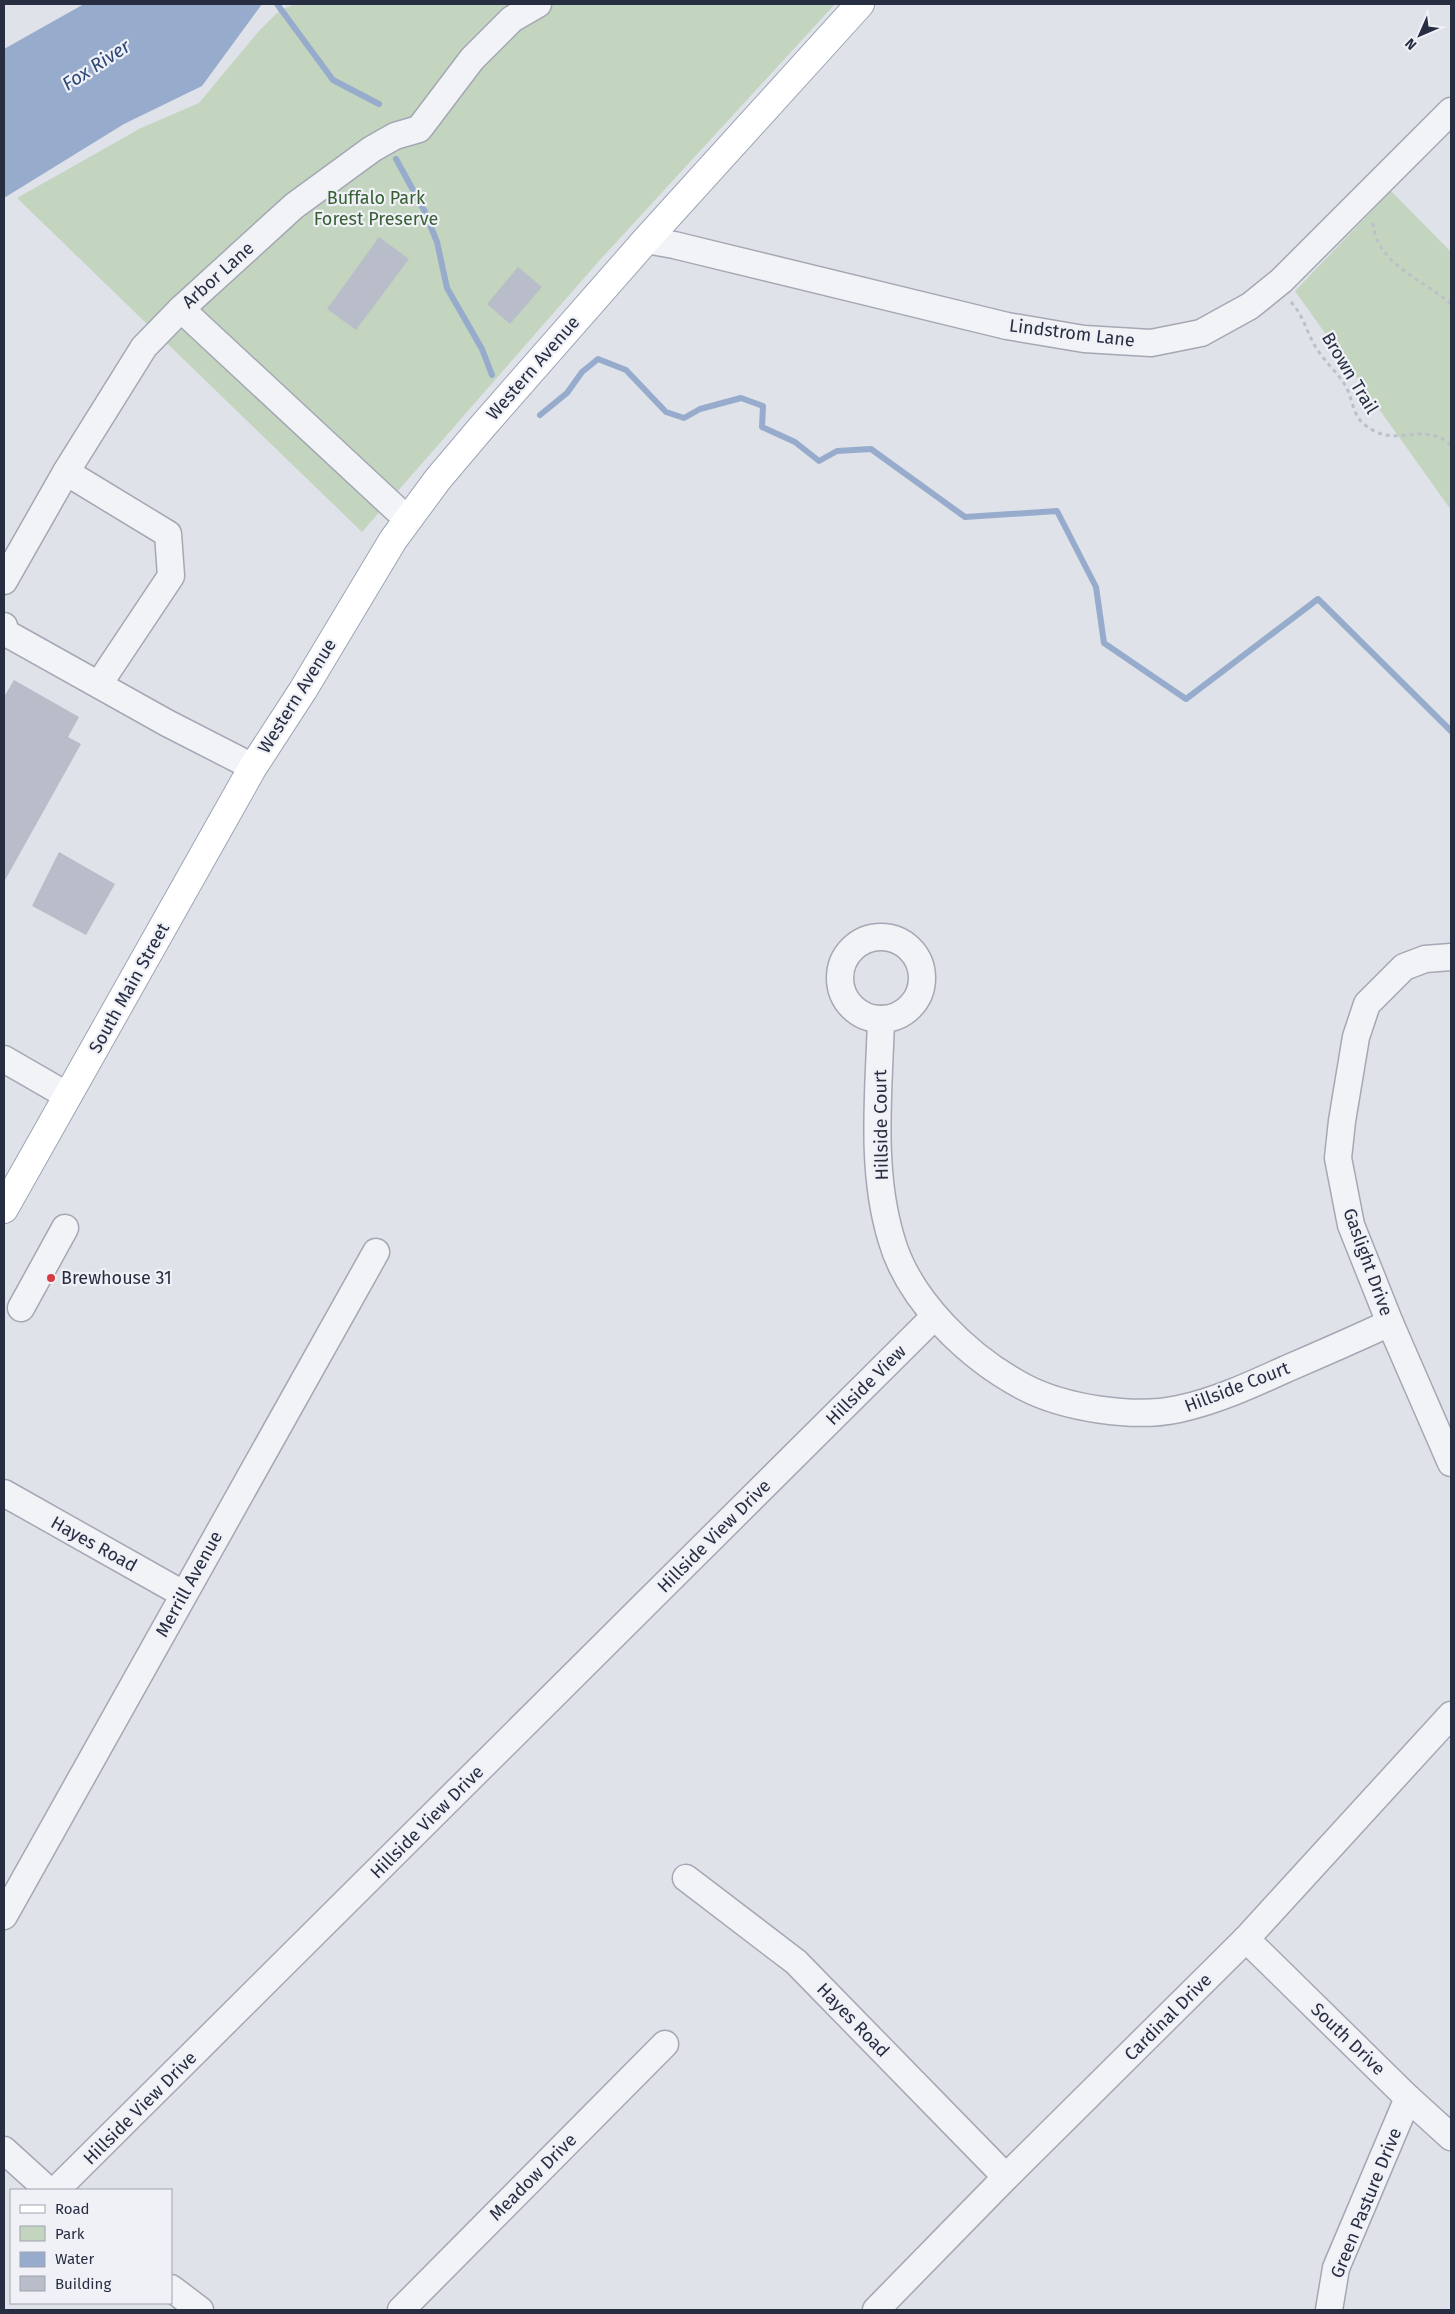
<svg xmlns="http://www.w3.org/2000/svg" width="1455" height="2314" viewBox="0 0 1455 2314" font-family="'Fira Sans',sans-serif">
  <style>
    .green { fill: #c3d4bf }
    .water { fill: #97accc }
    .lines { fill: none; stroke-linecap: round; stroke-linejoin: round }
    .stream { stroke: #97accc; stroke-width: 6 }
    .building { fill: #b9bdca }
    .minor-casing { stroke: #a4a8b4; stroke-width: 29 }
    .major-casing { stroke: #9da5b6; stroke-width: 30 }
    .path { stroke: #bdc0c8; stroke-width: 3; stroke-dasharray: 4 4; stroke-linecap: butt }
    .minor { stroke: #f2f3f7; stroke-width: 26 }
    .major { stroke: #fff; stroke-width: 28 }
    .poi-dot { fill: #d83a42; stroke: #eff1f7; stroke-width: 2 }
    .labels { text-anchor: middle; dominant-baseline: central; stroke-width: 4.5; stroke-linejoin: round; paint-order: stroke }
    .park-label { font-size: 18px; fill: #375f33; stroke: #eff1f7 }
    .street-label { font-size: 18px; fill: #272e42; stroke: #eff1f7 }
    .poi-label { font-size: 18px; fill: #272e42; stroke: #eff1f7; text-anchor: start }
    .water-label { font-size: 19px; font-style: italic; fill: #2d4879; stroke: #eff1f7 }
  </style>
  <rect width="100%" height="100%" fill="#dfe2e9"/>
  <g class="green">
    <polygon points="296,4 835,4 599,261 362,532 17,198 141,128 199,103 259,31 280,10"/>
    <polygon points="1391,191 1451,252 1451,510 1295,291"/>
  </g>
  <polygon class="water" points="84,4 262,4 202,86 124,124 4,198 4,49"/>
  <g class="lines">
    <g class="stream">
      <polyline points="277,4 333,80 379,104"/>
      <polyline points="396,159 424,210 437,242 447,288 482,349 492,375"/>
      <polyline points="540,415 567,393 582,372 598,359 626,370 666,412 684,418 700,409 741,398 763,406 762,427 795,442 819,461 837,451 871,449 965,517 1057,511 1096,587 1104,643 1186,699 1318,599 1451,731"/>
    </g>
  </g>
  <g class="building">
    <polygon points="379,237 409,259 356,330 327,309"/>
    <polygon points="518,267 542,287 510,324 487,304"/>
    <polygon points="14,680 79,717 68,737 81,744 4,882 4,697"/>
    <polygon points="59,852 115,884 86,935 32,906"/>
  </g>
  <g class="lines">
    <defs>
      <g id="minor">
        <polyline points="646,240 674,245 1007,326 1084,339 1151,343 1201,333 1250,306 1281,281 1451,111"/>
        <polyline points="181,309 408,520"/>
        <polyline points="66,472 168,534 171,576 99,684"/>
        <polyline points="4,581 66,472 144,347 181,309 294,206 372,149 395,136 419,129 472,59 512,19 538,4"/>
        <polyline points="4,626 6,633 167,723 253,767"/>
        <circle cx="881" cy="978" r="41"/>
        <polyline points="1451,957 1425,959 1404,967 1367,1004 1356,1037 1342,1121 1338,1158 1351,1225 1390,1323 1451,1463"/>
        <path d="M881,1019C879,1091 870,1168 891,1238C908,1300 969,1358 1024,1387C1064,1408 1134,1419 1179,1409C1216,1401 1251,1385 1286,1369C1321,1354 1355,1339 1390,1323"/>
        <polyline points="4,1059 68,1096"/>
        <polyline points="21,1308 65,1228"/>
        <polyline points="4,1493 183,1594"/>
        <polyline points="686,1878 796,1962 1006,2177"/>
        <polyline points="4,1916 376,1252"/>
        <polyline points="1246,1939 1408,2098 1451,2137"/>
        <polyline points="4,2150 48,2190"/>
        <polyline points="56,2190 935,1316"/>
        <polyline points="171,2288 200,2310"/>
        <polyline points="401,2310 665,2044"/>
        <polyline points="876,2310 1006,2177 1246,1939 1451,1715"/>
        <polyline points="1329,2310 1336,2268 1408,2098"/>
      </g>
      <polyline id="major" points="4,1209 253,767 303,690 393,540 438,479 482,427 646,240 860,4"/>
    </defs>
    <use href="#minor" class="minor-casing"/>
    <use href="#major" class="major-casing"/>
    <g class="path">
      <path d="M1373,223C1375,263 1425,281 1451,304"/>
      <path d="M1291,302C1304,316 1307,334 1317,349C1325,362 1337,372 1345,385C1353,398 1352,415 1365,425C1393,447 1413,427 1438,437C1443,438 1447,442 1451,445"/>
    </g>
    <use href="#minor" class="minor"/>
    <use href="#major" class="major"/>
  </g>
  <circle class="poi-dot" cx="51" cy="1278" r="5"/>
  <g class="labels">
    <g class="park-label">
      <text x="376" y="198">Buffalo Park<tspan x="376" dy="21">Forest Preserve</tspan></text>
    </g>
    <g class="street-label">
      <text transform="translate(218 275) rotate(-42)">Arbor Lane</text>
      <text transform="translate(1072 333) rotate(7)">Lindstrom Lane</text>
      <text transform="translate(533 368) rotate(-49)">Western Avenue</text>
      <text transform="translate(1350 373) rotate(59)">Brown Trail</text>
      <text transform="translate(297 696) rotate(-58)">Western Avenue</text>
      <text transform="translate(129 988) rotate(-61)">South Main Street</text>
      <text transform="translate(881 1125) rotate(-91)">Hillside Court</text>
      <text transform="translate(1368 1262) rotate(70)">Gaslight Drive</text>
      <text transform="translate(866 1385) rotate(-45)">Hillside View</text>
      <text transform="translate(1237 1387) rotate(-21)">Hillside Court</text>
      <text transform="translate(714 1536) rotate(-45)">Hillside View Drive</text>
      <text transform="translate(94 1544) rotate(29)">Hayes Road</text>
      <text transform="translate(189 1584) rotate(-61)">Merrill Avenue</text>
      <text transform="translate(427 1822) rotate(-45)">Hillside View Drive</text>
      <text transform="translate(1168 2017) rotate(-45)">Cardinal Drive</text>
      <text transform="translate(853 2020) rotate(46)">Hayes Road</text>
      <text transform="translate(1348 2039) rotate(44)">South Drive</text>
      <text transform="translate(140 2108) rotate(-45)">Hillside View Drive</text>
      <text transform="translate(533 2177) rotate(-45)">Meadow Drive</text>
      <text transform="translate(1366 2203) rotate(-68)">Green Pasture Drive</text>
    </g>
    <g class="poi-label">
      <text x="61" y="1278">Brewhouse 31</text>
    </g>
    <g class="water-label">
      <text transform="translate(96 65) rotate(-33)">Fox River</text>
    </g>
  </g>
  <rect width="1455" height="2314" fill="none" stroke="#272e42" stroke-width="10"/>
  <rect x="10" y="2189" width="162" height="115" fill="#eff1f7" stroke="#9fa3af"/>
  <rect x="20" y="2205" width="25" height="8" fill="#ffffff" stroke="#9fa3af"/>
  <text x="55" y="2214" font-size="15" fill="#272e42">Road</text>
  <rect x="20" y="2226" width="25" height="15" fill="#c3d4bf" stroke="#9fa3af"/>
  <text x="55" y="2239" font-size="15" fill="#272e42">Park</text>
  <rect x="20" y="2252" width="25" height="15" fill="#97accc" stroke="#9fa3af"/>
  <text x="55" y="2264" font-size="15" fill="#272e42">Water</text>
  <rect x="20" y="2276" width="25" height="15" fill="#b9bdca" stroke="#9fa3af"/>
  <text x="55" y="2289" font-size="15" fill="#272e42">Building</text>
  <g transform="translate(1420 35) rotate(225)" stroke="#eff1f7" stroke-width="4" paint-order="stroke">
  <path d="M0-4L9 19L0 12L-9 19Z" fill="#272e42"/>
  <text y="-8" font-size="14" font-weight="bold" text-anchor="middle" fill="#272e42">N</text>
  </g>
</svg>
